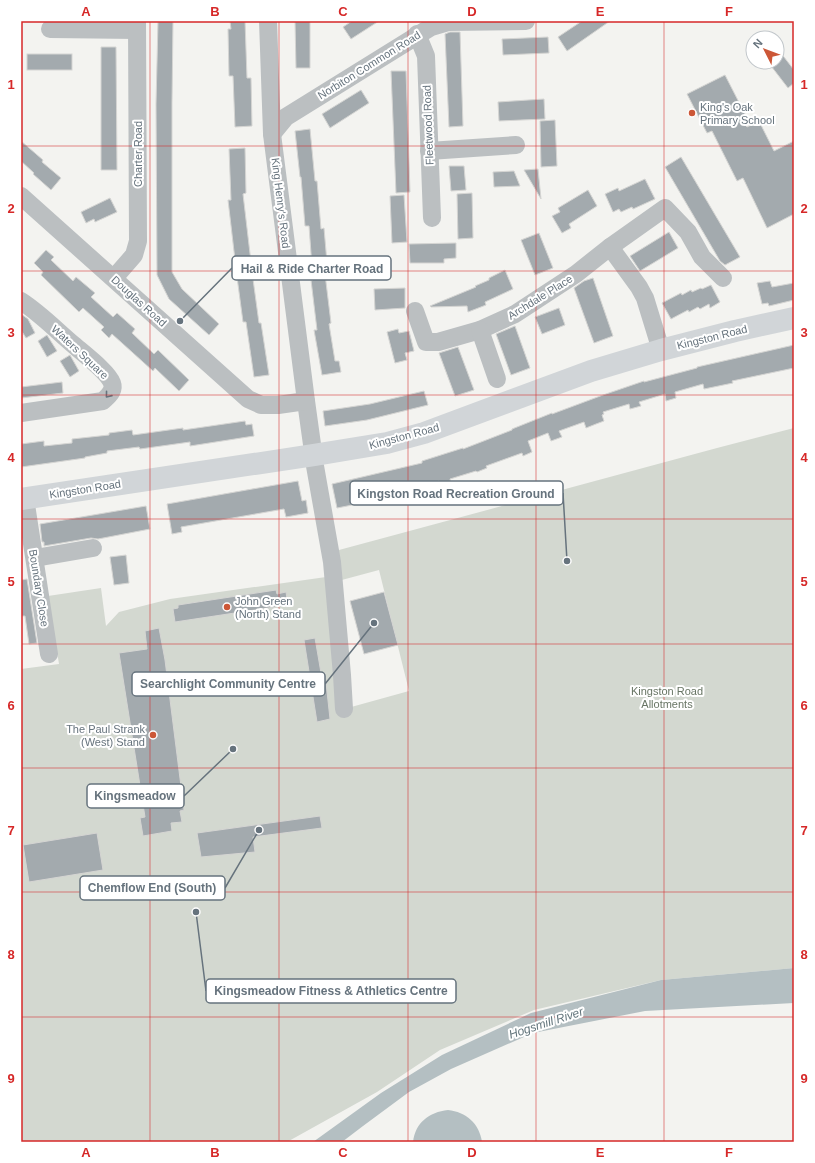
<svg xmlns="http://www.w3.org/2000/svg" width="815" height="1163" viewBox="0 0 815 1163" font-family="Arial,sans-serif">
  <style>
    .green { fill: #d3d8d0 }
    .water { fill: #b4bfc2 }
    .building { fill: #a3aaae; stroke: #d5d5d3 }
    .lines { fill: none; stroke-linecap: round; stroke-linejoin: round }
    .minor { stroke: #bbbfc1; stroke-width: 18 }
    .major { stroke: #d1d5d8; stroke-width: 22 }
    .oneway { stroke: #66737d }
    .grid { fill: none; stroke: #d62828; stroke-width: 1; stroke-opacity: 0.55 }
    .poi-dot { fill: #cc5737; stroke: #fff; stroke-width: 1.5 }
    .labels { text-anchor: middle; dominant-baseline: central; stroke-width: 4; stroke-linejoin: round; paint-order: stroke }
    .street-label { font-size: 11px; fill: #66737d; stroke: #fff }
    .poi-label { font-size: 11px; fill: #66737d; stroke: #fff; text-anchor: start }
    .park-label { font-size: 11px; fill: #687564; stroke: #fff }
    .water-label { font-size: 12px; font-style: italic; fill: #62747b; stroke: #fff }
    .leader { fill: none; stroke: #66737d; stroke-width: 1.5 }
    .callout-dot { fill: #66737d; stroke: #fff; stroke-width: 1.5 }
    .callout { fill: #fff; stroke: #66737d; stroke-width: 1.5 }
    .callout-label { font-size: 12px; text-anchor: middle; font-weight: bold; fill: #66737d }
    .neatline { fill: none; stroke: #d62828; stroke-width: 1.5 }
    .grid-label { font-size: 13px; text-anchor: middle; font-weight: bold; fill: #d62828 }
  </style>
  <rect width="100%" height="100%" fill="#f3f3f0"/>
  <polygon class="green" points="794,428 794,968 661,980 534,1010 440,1050 377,1092 287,1142 21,1142 21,669 59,664 48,596 101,588 106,626 119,612 170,599 326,577 344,709 409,691 379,570 338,581 339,550 717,448"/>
  <g class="water">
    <polygon points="794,968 794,1003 645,1011 533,1033 451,1069 409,1092 363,1126 342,1142 313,1142 381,1093 442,1055 531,1013 661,980"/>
    <path d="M448,1110C466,1112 479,1123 482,1142H413C415,1123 429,1112 448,1110Z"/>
  </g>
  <g class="building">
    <polygon points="158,21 173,21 172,102 172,272 182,289 219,324 209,335 169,299 157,275 156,104"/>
    <polygon points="230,21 245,21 247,78 251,78 252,126 235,127 233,76 229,76 228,29 231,29"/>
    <polygon points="295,21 310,21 310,68 296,68"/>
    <polygon points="352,21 379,21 351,39 343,27"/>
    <polygon points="582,21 610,21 567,51 558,37"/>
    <polygon points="450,32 460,32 463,126 449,127 445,34"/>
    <polygon points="548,37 549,53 503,55 502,39"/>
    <polygon points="101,47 116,47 117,170 101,170"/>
    <polygon points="777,48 794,70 794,83 788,88 768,62 777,62"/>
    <rect x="27" y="54" width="45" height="16"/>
    <polygon points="391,71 406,71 410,192 396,193"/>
    <polygon points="725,75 748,120 744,123 747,127 759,121 774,151 794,141 794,214 767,228 743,178 737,181 712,131 707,133 687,94"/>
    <polygon points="361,90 369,103 330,128 322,114"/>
    <polygon points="544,99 545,119 499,121 498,102"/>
    <polygon points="555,120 557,166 541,167 540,121"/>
    <polygon points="310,129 315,181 317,181 321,229 324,228 328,274 325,274 331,323 329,324 335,361 339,361 341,372 322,375 314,330 317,330 311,280 313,280 309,226 305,226 301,177 300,177 295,131"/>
    <polygon points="21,141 43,160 42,162 61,178 51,190 33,174 34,173 21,161"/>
    <polygon points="245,148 246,193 243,194 253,279 259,323 261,323 269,375 254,377 246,322 243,322 237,277 228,200 231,200 229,149"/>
    <polygon points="681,157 740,257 725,265 720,261 665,167"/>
    <polygon points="449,166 464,166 466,190 451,191"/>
    <polygon points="538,169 541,199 524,170"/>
    <polygon points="514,171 520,186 494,187 493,172"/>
    <polygon points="645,179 655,199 633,209 632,207 621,212 619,209 613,212 605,194 618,188 619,191"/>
    <polygon points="588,190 597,206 569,224 571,228 562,233 552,216 560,212 558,208"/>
    <polygon points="472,193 473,238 458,239 457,194"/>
    <polygon points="404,195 407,242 392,243 390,196"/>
    <polygon points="110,198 117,212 95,222 94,219 86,223 81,212"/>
    <polygon points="669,232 678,248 640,271 630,256"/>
    <polygon points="539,233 553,268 535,275 521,240"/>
    <polygon points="456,243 456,258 444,259 444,263 410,263 409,244"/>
    <polygon points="46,250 54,257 51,260 73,281 76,277 95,293 91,297 113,317 117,313 135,329 132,333 154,354 158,350 189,380 179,391 155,368 153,371 112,334 109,338 101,330 104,327 83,308 79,312 41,275 43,272 34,263"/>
    <polygon points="505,270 513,289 485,302 486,305 468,312 467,306 431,307 430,306 476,287 475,286 489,280 489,278"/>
    <polygon points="593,278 613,336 594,343 574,288 584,281"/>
    <polygon points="770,281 772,287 794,283 794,300 769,306 768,303 762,304 757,283"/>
    <polygon points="711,285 720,302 710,308 709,304 700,309 698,307 689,312 688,310 671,319 662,303 681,293 682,295 691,290 692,292 701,288 702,289"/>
    <polygon points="405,288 405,308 375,310 374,289"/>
    <polygon points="559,308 565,325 542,334 535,317"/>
    <polygon points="21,314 28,319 35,333 26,338 21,330"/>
    <polygon points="515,326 530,368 511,375 496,334"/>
    <polygon points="398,329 399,333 409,331 414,351 405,353 407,360 395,363 387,332"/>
    <polygon points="47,335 57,351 47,357 38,341"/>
    <polygon points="794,345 794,368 732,381 733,383 704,389 703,384 675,392 676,398 666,401 665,394 639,402 641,406 630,409 629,404 603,412 604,414 602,415 604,421 596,424 586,428 584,422 559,431 562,437 551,441 548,433 528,441 532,452 523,456 522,453 486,466 487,468 477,472 476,471 450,479 451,484 441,487 439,481 414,489 377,497 378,500 337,508 332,484 422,463 422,461 463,448 463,449 512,430 512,429 552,413 552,414 603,395 644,381 644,382 697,368 697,367"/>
    <polygon points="458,347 474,390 455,396 439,353"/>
    <polygon points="70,355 79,371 70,377 60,361"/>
    <polygon points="62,382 63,393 21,398 21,387"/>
    <polygon points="424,391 428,405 367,420 325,426 323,411 370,404"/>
    <polygon points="245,421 246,425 252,424 254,436 190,446 190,442 140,449 139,447 107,451 107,453 85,457 85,458 21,467 21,444 44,441 44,446 72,443 72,439 109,435 109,433 132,430 133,435 183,428 183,430"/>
    <polygon points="298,481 302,501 306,500 308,513 286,517 284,509 181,527 182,532 172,534 167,504"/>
    <polygon points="146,506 150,529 98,539 91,538 44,546 44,542 42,542 40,524"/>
    <polygon points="126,555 129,583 114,585 110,557"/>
    <polygon points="27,579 37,643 29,644 25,616 21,616 21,580"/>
    <polygon points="276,590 277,594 286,592 288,605 175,622 173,609 178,608 178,605"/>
    <polygon points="384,592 398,645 364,654 350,601"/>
    <polygon points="159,628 165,660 184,810 180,811 182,822 171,823 172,831 143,836 140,818 145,817 119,653 147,649 145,631"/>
    <polygon points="315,638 321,673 325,673 330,719 317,722 304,640"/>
    <polygon points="320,816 322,828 253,837 255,852 201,857 197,833"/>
    <polygon points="97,833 103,870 29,882 23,845"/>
  </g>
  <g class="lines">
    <g class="minor">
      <polyline points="268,21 272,134 306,401 315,466 332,562 342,675 344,709"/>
      <polyline points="50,29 137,30"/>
      <polyline points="417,34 426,56 432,218"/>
      <polyline points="272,134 286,117 431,27 448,22 526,21"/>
      <polyline points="429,151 516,145"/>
      <polyline points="21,196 248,399 261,405 278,405 306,401"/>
      <polyline points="610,247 665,208 688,232 702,257 723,278"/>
      <polyline points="114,278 134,255 138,241 137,21"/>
      <path d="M21,301C41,314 57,331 75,346C84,354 108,372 112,383C115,391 108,396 103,401L21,413"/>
      <polyline points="415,311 426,342 438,342 480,330 515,314 576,274 610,247 639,287 645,298 661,350"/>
      <polyline points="480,330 497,379"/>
      <polyline points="25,498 49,654"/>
      <polyline points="35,558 93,548"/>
    </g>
    <polyline class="major" points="21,499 314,455 387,443 424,433 591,371 661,350 735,331 794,318"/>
  </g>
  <defs><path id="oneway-chevron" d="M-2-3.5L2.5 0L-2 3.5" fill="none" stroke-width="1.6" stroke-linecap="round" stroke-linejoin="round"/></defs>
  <use class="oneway" href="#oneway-chevron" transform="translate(108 395) rotate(129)"/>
  <path class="grid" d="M150,21V1142M279,21V1142M408,21V1142M536,21V1142M664,21V1142M21,146H794M21,271H794M21,395H794M21,519H794M21,644H794M21,768H794M21,892H794M21,1017H794"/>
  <g class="poi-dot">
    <circle cx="692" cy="113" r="4"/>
    <circle cx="227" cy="607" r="4"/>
    <circle cx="153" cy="735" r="4"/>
  </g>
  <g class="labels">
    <g class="street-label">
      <text transform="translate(369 65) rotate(-32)">Norbiton Common Road</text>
      <text transform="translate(428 125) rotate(-92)">Fleetwood Road</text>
      <text transform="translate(138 154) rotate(-90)">Charter Road</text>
      <text transform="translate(281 203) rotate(83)">King Henry's Road</text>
      <text transform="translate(540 297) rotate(-32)">Archdale Place</text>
      <text transform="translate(139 301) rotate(42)">Douglas Road</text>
      <text transform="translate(712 337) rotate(-14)">Kingston Road</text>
      <text transform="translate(80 352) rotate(43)">Waters Square</text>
      <text transform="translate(404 436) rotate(-15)">Kingston Road</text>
      <text transform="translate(85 489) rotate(-9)">Kingston Road</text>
      <text transform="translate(39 588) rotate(81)">Boundary Close</text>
    </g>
    <g class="poi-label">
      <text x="700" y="107">King's Oak<tspan x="700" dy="13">Primary School</tspan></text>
      <text x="235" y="601">John Green<tspan x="235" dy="13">(North) Stand</tspan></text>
      <text x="145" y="729" text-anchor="end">The Paul Strank<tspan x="145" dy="13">(West) Stand</tspan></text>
    </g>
    <g class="park-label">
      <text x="667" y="691">Kingston Road<tspan x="667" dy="13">Allotments</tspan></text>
    </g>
    <g class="water-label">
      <text transform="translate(546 1023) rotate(-18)">Hogsmill River</text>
    </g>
  </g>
  <path class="leader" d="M180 321L232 268M567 561L563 493M374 623L325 684M233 749L184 796M259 830L225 888M196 912L206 991"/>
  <g class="callout-dot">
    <circle cx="180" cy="321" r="4"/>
    <circle cx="567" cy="561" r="4"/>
    <circle cx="374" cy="623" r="4"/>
    <circle cx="233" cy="749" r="4"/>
    <circle cx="259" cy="830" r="4"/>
    <circle cx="196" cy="912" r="4"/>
  </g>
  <g class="callout">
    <rect x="232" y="256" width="159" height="24" rx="4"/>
    <rect x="350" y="481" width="213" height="24" rx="4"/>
    <rect x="132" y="672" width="193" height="24" rx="4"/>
    <rect x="87" y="784" width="97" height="24" rx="4"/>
    <rect x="80" y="876" width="145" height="24" rx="4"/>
    <rect x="206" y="979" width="250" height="24" rx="4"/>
  </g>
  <g class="callout-label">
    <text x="312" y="273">Hail &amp; Ride Charter Road</text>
    <text x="456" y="498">Kingston Road Recreation Ground</text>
    <text x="228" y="688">Searchlight Community Centre</text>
    <text x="135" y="800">Kingsmeadow</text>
    <text x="152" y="892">Chemflow End (South)</text>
    <text x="331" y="995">Kingsmeadow Fitness &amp; Athletics Centre</text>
  </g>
  <rect width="815" height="1163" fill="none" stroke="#ffffff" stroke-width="44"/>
  <g transform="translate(765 50) rotate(312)"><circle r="19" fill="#ffffff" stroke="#c2c7cb"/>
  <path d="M0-3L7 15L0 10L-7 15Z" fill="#cc5737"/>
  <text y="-6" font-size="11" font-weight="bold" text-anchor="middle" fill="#66737d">N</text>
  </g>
  <rect x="22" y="22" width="771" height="1119" class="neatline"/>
  <g class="grid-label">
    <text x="86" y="16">A</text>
    <text x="215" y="16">B</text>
    <text x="343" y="16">C</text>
    <text x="472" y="16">D</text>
    <text x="600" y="16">E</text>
    <text x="729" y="16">F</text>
    <text x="11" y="89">1</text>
    <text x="804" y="89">1</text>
    <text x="11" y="213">2</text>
    <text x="804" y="213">2</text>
    <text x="11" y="337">3</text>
    <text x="804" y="337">3</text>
    <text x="11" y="462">4</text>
    <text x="804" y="462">4</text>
    <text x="11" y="586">5</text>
    <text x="804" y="586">5</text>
    <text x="11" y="710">6</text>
    <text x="804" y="710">6</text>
    <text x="11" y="835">7</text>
    <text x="804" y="835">7</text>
    <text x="11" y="959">8</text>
    <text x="804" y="959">8</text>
    <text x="11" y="1083">9</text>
    <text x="804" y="1083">9</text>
    <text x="86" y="1157">A</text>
    <text x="215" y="1157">B</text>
    <text x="343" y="1157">C</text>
    <text x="472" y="1157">D</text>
    <text x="600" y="1157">E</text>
    <text x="729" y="1157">F</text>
  </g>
</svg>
